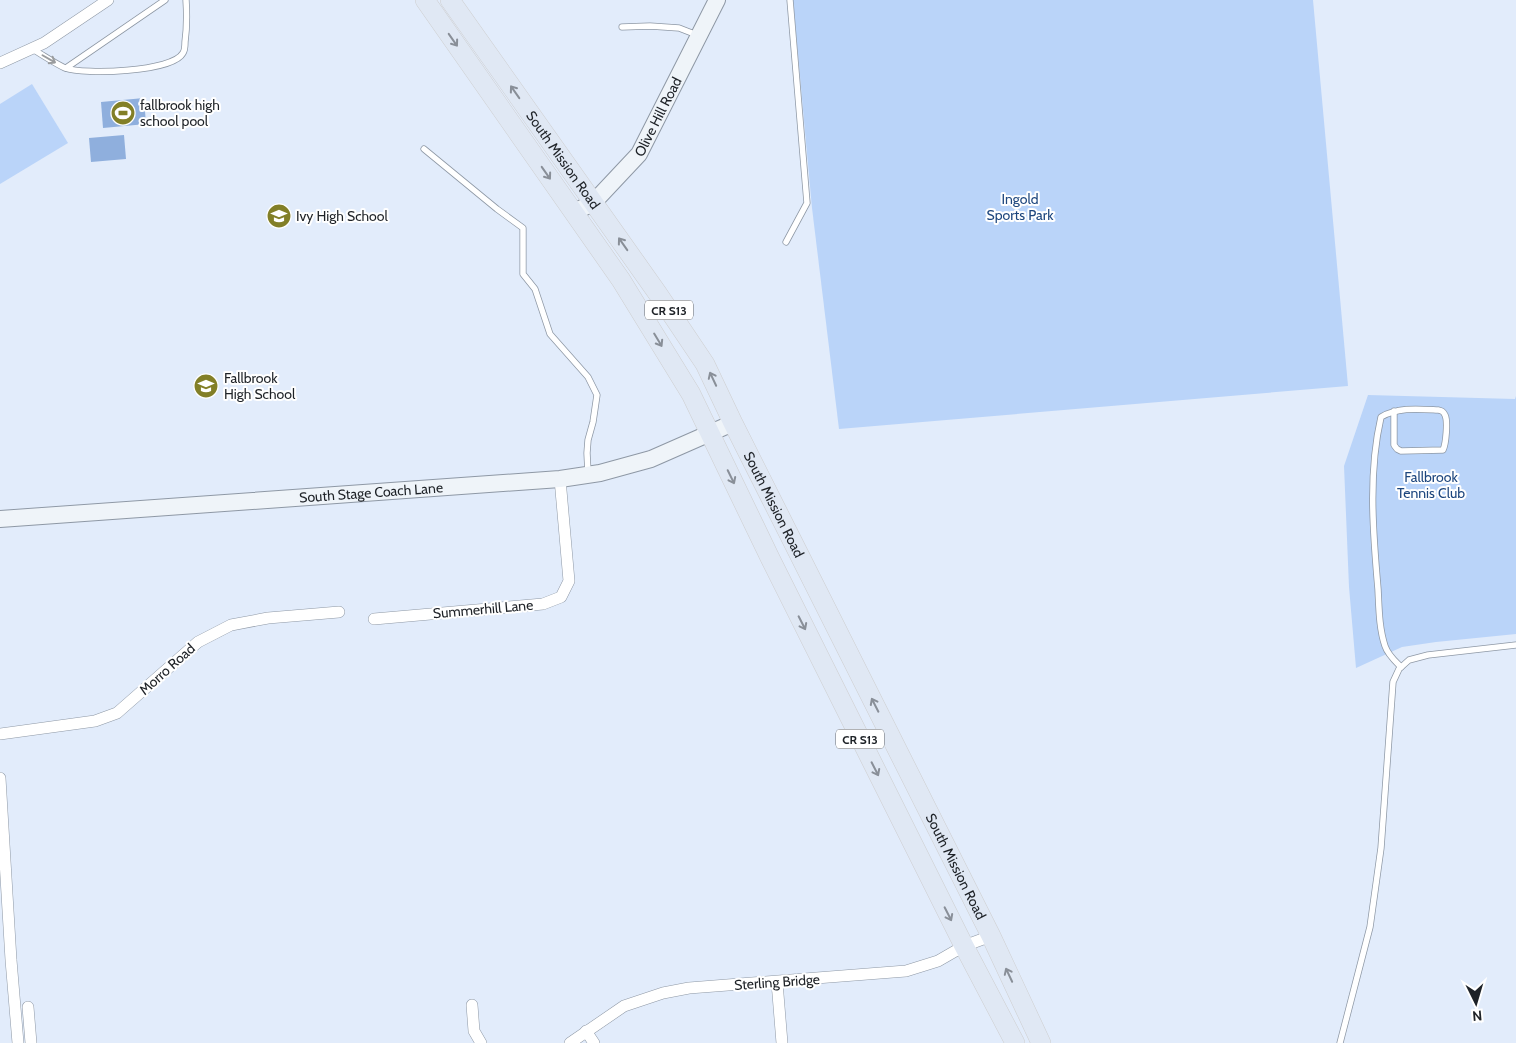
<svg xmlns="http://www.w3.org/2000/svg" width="1516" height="1043" viewBox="0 0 1516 1043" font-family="Cabin,sans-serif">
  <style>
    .green { fill: #bad4f9 }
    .water { fill: #8fafdd }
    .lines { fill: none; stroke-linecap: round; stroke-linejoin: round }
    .service-casing { stroke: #8e98a5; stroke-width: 7 }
    .minor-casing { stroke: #8e98a5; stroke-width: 12 }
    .secondary-casing { stroke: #8e98a5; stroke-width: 18 }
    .primary-casing { stroke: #cececf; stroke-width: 20 }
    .service { stroke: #fff; stroke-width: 5.5 }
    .minor { stroke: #fff; stroke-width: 11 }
    .secondary { stroke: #eff4f9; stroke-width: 16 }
    .primary { stroke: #e0e8f4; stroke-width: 19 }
    .oneway { stroke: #898f98 }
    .oneway2 { stroke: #9a9c9e }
    .labels { text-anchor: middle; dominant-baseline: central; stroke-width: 4; stroke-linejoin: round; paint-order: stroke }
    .shield { fill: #fff; stroke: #626468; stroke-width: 1 }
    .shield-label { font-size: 12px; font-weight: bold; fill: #1e2227 }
    .poi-label { font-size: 14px; fill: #1e2227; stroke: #fff; text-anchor: start }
    .street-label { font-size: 14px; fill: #1e2227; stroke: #fff }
    .park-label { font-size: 14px; fill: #1d467e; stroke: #fff }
  </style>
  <rect width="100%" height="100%" fill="#e2ecfb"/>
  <g class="green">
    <polygon points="793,0 1313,0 1348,386 839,429 812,208"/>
    <polygon points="32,84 68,143 0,184 0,104"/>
    <polygon points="1368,395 1515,399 1516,396 1516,634 1436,642 1402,647 1356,668 1349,587 1344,466"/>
  </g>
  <g class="water">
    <polygon points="144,98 146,124 103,128 101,102"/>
    <polygon points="124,135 126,159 91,162 89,138"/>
  </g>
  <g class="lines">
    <defs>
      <g id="service">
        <polyline points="622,27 650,26 679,28 697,35"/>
        <path d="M32,49C43,55 54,63 65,68C84,75 173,72 183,53C185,50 185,46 185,42C187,27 187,15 186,0"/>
        <polyline points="66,68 165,0"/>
        <polyline points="424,149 497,209 523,228 523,274 535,289 550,334 588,377 597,395 593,422 588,440 587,453 588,473"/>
        <polyline points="786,242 807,203 790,0"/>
        <path d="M1394,411V445L1397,449L1401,451L1443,450C1446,444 1448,421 1445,415C1443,411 1442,411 1438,410C1418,409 1398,407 1381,417C1368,473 1373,533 1378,589C1379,608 1379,628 1385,646C1388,655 1395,661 1401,667"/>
        <polyline points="1340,1043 1370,927 1381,848 1393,682 1399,669 1409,660 1428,655 1516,645"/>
      </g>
      <g id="minor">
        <polyline points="0,63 44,43 108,0"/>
        <polyline points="374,619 543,604 561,597 569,581 560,479"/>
        <polyline points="0,734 95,721 117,713 198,642 231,625 268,618 339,612"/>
        <polyline points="0,778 11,960 18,1043"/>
        <polyline points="777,982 782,1043"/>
        <polyline points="472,1005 474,1031 481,1043"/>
        <polyline points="28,1007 31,1043"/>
        <polyline points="586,1031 594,1043"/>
        <polyline points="570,1043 624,1006 663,993 689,988 906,971 938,961 964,946 991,936"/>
      </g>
      <g id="secondary">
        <path id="s1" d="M574,212L593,203L639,154L717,0"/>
        <path id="s2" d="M0,519L560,479L600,473L651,459L733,423"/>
      </g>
      <g id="primary">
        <polyline points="425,0 621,280 691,394 770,558 964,946 1015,1043"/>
        <path id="s3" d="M450,0L658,294L705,364L733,423L991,936L1041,1043"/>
      </g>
    </defs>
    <use href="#service" class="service-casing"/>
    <use href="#minor" class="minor-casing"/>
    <use href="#secondary" class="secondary-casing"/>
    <use href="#primary" class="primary-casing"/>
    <use href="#service" class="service"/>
    <use href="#minor" class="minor"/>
    <use href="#secondary" class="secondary"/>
    <use href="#primary" class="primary"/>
  </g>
  <defs><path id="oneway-shaft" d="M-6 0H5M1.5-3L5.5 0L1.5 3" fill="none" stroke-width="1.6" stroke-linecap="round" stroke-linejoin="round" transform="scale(1.25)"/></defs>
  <g class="oneway">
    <use href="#oneway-shaft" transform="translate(453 40) rotate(55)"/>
    <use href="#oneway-shaft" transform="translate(515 92) rotate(-125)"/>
    <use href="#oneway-shaft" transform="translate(546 173) rotate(55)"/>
    <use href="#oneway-shaft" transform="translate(623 244) rotate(-125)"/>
    <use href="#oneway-shaft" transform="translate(658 340) rotate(59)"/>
    <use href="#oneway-shaft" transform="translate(713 379) rotate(-115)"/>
    <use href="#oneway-shaft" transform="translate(731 477) rotate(64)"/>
    <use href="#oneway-shaft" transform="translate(802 623) rotate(63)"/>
    <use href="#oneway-shaft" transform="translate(875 705) rotate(-117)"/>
    <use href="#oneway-shaft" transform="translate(875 769) rotate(63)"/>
    <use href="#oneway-shaft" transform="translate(948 914) rotate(63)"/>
    <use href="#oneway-shaft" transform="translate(1009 975) rotate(-115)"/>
  </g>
  <use class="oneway2" href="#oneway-shaft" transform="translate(49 59) rotate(30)"/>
  <defs>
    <symbol id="stadium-disc" viewBox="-11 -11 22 22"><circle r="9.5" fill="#827f27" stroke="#fff"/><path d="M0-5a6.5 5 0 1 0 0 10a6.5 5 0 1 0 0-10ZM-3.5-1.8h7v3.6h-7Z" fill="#fff"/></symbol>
    <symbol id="school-disc" viewBox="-11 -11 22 22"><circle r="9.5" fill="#827f27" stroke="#fff"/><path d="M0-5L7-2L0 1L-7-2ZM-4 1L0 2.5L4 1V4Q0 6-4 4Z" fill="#fff"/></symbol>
  </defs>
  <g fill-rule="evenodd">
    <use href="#stadium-disc" x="109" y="99" width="28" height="28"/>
    <use href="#school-disc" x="265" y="202" width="28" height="28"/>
    <use href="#school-disc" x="192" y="372" width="28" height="28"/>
  </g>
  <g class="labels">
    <g class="shield">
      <rect x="645" y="300.5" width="48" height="19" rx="4"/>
      <rect x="836" y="729.5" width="48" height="19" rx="4"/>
    </g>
    <g class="shield-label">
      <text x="669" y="310">CR S13</text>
      <text x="860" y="739">CR S13</text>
    </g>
    <g class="poi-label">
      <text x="140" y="105">fallbrook high<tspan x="140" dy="16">school pool</tspan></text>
      <text x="296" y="216">Ivy High School</text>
      <text x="224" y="378">Fallbrook<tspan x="224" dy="16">High School</tspan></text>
    </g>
    <g class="street-label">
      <text stroke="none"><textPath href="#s1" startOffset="130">Olive Hill Road</textPath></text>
      <text stroke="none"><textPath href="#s3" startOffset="196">South Mission Road</textPath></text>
      <text stroke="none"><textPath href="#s2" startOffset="372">South Stage Coach Lane</textPath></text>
      <text stroke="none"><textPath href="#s3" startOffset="601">South Mission Road</textPath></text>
      <text transform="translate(483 609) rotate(-5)">Summerhill Lane</text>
      <text transform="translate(167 669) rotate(-42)">Morro Road</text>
      <text stroke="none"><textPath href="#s3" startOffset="1006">South Mission Road</textPath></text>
      <text transform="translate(777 982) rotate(-4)">Sterling Bridge</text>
    </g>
    <g class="park-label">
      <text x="1020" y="199">Ingold<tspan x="1020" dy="16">Sports Park</tspan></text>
      <text x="1431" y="477">Fallbrook<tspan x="1431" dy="16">Tennis Club</tspan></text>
    </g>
  </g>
  <g transform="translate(1476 1003) rotate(175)" stroke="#ffffff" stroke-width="4" paint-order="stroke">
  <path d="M0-4L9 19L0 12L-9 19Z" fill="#1e2227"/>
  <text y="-8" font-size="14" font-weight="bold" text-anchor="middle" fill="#1e2227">N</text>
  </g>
</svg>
